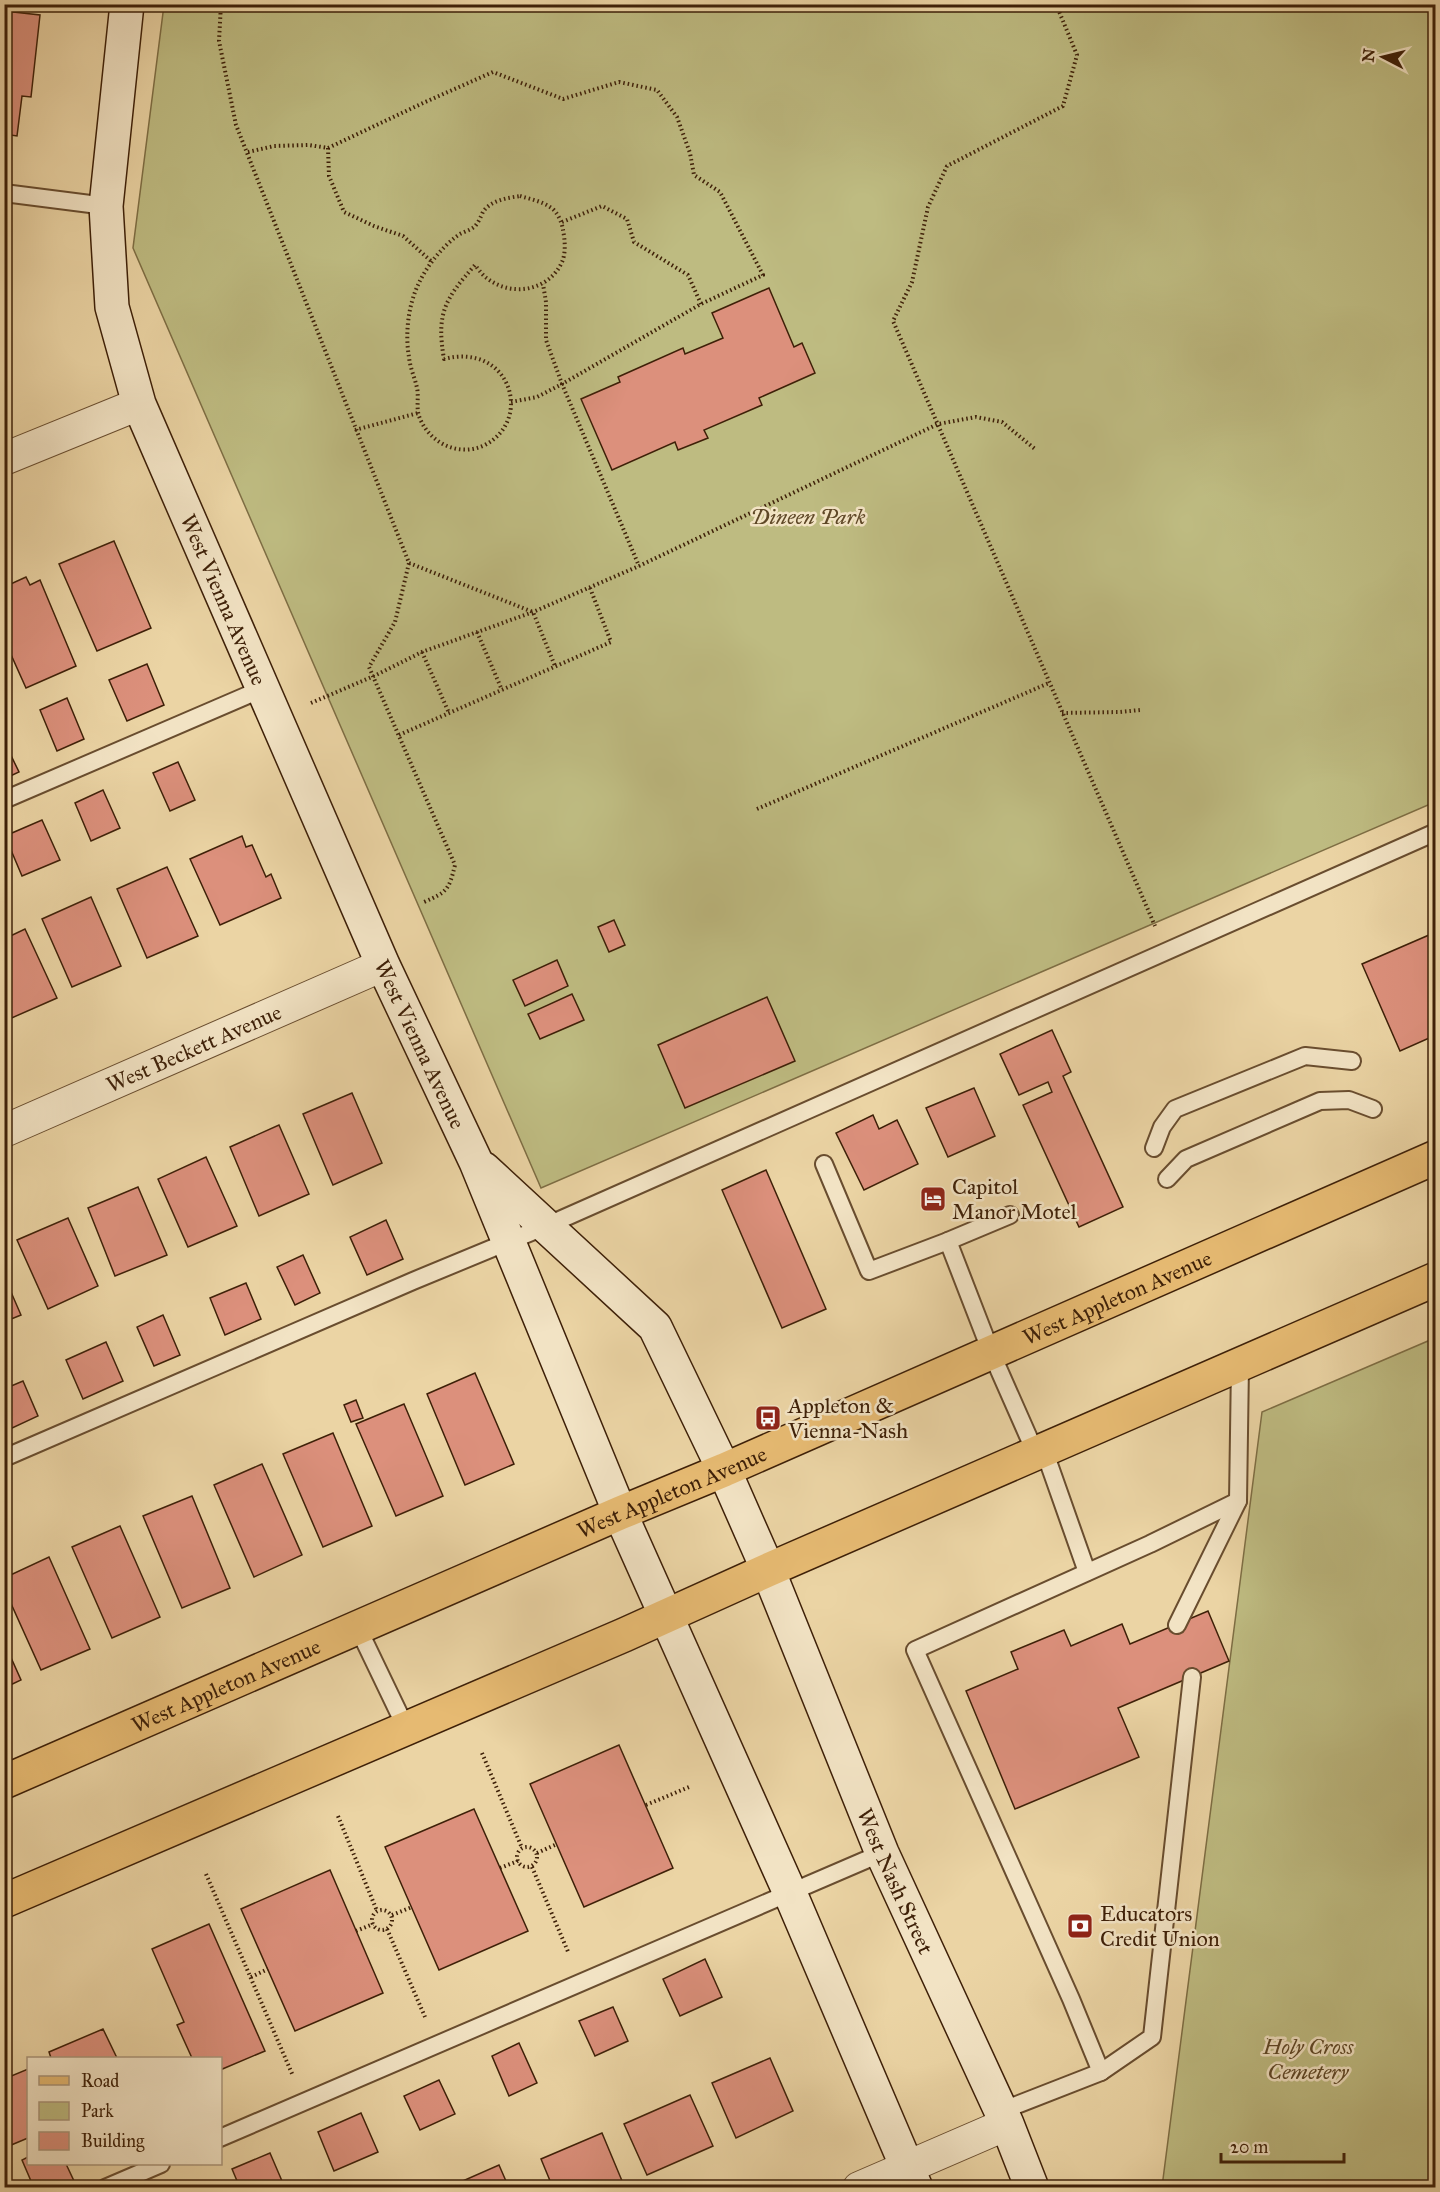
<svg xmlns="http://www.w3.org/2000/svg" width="1440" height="2192" viewBox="0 0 1440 2192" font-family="'IM FELL Great Primer',serif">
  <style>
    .green { fill: #bebb81; stroke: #7e6e44; stroke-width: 1.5 }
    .building { fill: #dc907c; stroke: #3e2008; stroke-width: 1.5 }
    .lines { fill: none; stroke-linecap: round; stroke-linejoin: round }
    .lane-casing { stroke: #694d2f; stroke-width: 20 }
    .street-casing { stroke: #694d2f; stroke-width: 34 }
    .secondary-casing { stroke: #3e2008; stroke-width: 36 }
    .primary-casing { stroke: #3e2008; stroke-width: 36 }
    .path { stroke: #3e2008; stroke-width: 4; stroke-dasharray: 1.5 3; stroke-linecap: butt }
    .lane { stroke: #f2e3c4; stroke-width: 16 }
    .street { stroke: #f2e3c4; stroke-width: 32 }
    .secondary { stroke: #f2e3c4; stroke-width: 33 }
    .primary { stroke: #e6ba72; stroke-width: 33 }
    .labels { text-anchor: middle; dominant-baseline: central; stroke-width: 5; stroke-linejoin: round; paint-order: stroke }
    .park-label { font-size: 22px; font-style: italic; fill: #5e4726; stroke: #f2e3c4 }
    .street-label { font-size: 22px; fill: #3e2008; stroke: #f2e3c4 }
    .poi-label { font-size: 22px; fill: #3e2008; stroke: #f2e3c4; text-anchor: start }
  </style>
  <rect width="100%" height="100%" fill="#ebd4a4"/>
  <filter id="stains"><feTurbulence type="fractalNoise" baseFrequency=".00333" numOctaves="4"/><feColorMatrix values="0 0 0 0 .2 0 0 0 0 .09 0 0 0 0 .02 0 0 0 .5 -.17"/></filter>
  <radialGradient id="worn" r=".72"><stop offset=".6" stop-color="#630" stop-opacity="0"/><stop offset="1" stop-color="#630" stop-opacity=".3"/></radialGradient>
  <g class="green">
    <polygon points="164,5 1435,5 1435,802 541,1188 133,248"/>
    <polygon points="1435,1338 1435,2187 1162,2187 1262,1412"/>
  </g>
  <g class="building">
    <polygon points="4,11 40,15 31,97 22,96 17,136 4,134"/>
    <polygon points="769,288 794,347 802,343 815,373 759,398 762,405 704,430 708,438 678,450 675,442 612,470 581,399 620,382 618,377 683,348 685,354 723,338 712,313"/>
    <polygon points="114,541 151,628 97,651 59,564"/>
    <polygon points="26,577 30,585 40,580 76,666 26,688 4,639 4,587"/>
    <polygon points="147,664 164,705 127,721 109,680"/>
    <polygon points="67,698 84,739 57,751 40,710"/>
    <polygon points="4,741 19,772 4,779"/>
    <polygon points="178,762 195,800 170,811 153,773"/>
    <polygon points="103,790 120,828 91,841 75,803"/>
    <polygon points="42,820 60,860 22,876 5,836"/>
    <polygon points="242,836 246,847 252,845 266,877 271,874 281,898 220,925 190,859"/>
    <polygon points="167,867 198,936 147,958 117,889"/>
    <polygon points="91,897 121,966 72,987 42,919"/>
    <polygon points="614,920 625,945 609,952 598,927"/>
    <polygon points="25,929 57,998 7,1020 4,1015 4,939"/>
    <polygon points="1436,932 1436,1035 1400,1051 1362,964"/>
    <polygon points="557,960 568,986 525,1006 513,980"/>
    <polygon points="572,994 584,1020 540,1039 528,1014"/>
    <polygon points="767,997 795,1061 685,1108 658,1045"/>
    <polygon points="1052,1030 1071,1072 1063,1076 1123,1207 1079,1227 1023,1105 1052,1092 1048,1082 1019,1095 1000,1054"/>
    <polygon points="974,1088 995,1136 948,1157 926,1108"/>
    <polygon points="352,1093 382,1163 333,1185 303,1114"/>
    <polygon points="873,1115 879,1129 897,1120 918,1164 864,1190 836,1133"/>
    <polygon points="279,1125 309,1194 259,1216 230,1147"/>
    <polygon points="206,1157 237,1226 188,1247 158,1179"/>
    <polygon points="766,1170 826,1309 782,1328 722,1190"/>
    <polygon points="138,1187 167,1255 115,1276 88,1208"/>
    <polygon points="68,1218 98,1286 48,1309 17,1240"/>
    <polygon points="386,1220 403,1259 367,1275 350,1237"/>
    <polygon points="303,1255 320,1293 295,1305 277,1267"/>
    <polygon points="4,1276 21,1315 4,1322"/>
    <polygon points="246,1283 261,1319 225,1335 210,1298"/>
    <polygon points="163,1315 180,1355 154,1366 137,1327"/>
    <polygon points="106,1342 123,1381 83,1399 66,1360"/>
    <polygon points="475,1373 514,1464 465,1485 427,1394"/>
    <polygon points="23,1381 38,1416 10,1429 4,1416 4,1389"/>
    <polygon points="356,1400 363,1418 351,1422 344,1405"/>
    <polygon points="404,1404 443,1496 396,1516 356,1424"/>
    <polygon points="333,1433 372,1526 323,1547 283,1454"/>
    <polygon points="262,1464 302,1555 254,1577 214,1485"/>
    <polygon points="192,1496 230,1588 182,1608 143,1516"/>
    <polygon points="120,1526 160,1617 112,1638 72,1547"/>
    <polygon points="49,1557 90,1649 41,1670 4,1588 4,1578"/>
    <polygon points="1208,1611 1229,1661 1118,1708 1139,1757 1015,1809 966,1691 1018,1669 1011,1652 1064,1630 1071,1646 1122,1624 1130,1644"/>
    <polygon points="4,1642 21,1680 4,1688"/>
    <polygon points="619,1745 673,1868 584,1907 530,1784"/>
    <polygon points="474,1809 528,1931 439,1970 385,1847"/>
    <polygon points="330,1870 383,1993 295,2031 241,1909"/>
    <polygon points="209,1924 265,2051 220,2070 220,2058 192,2058 177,2025 184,2022 152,1949"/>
    <polygon points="705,1959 722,1997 680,2016 663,1979"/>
    <polygon points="613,2007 628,2041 595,2056 579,2021"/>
    <polygon points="103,2029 117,2058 51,2058 49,2052"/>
    <polygon points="519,2043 537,2083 509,2096 492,2056"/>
    <polygon points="770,2058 793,2111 736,2138 712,2083"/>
    <polygon points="28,2069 28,2138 4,2148 4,2079"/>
    <polygon points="439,2080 455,2114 420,2130 404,2096"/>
    <polygon points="690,2095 713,2146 647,2175 624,2124"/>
    <polygon points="361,2113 378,2152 334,2171 318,2132"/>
    <polygon points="602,2133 625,2188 553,2188 541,2159"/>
    <polygon points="270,2153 285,2188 240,2188 232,2169"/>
    <polygon points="28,2157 28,2164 66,2164 74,2181 60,2188 34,2188 22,2160"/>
    <polygon points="499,2165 509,2188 449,2188 449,2187"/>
  </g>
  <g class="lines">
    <defs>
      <g id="lane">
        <polyline points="4,193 106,206"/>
        <polyline points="4,800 262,689"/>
        <polyline points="1154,1148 1162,1127 1175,1109 1305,1056 1352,1061"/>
        <polyline points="824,1164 869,1271 948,1241 991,1352 1036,1454"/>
        <polyline points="1167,1179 1186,1159 1320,1101 1349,1100 1373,1109"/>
        <polyline points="948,1241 1010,1215"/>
        <polyline points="1044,1450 1087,1572"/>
        <polyline points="4,1458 413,1281 546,1226 1436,832"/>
        <polyline points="1177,1625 1238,1501 1240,1365"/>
        <polyline points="358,1628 406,1728"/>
        <polyline points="1101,2072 1152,2037 1192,1677"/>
        <polyline points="1001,2111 1101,2072 1071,1999 915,1650 1150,1544 1238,1501"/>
        <polyline points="220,2138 882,1853"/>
        <polyline points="105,2188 161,2164"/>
      </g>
      <g id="street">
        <polyline points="4,459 139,404"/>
        <path id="s1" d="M4,1131L383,965"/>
        <polyline points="859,2188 1007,2124"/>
      </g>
      <g id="secondary">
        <path id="s2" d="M127,4L106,206L112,307L139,404L383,965L476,1162L620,1513L790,1893L916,2188"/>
        <path id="s3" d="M484,1169L655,1327L724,1470L768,1570L882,1853L1007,2124L1032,2188"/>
      </g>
      <g id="primary">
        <path id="s4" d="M4,1782L620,1513L724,1470L1436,1157"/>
        <polyline points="4,1901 624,1635 768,1570 1436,1279"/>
      </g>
    </defs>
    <use href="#lane" class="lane-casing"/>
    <use href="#street" class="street-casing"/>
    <use href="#secondary" class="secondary-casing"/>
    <use href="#primary" class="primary-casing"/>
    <g class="path">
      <path d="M221,4L219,41L236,125L409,563L395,622L369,667L455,865C449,890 447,892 424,902"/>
      <polyline points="1056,4 1077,55 1063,106 947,166 928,207 912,282 893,321 1155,926"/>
      <polyline points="328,148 329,176 344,212 374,226 403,236 432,262"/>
      <polyline points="248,152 274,146 309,145 328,148 423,103 493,72 563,99 619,82 657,90 677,117 690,153 694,175 720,192 763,275 701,304 562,384 639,566"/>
      <path d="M520,196C530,199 541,201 550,207C557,211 562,222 563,230C565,240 566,253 562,262C549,291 512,297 488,279C483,276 479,270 475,265C445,299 436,313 444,359C510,342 534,419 485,445C458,458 428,442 419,416C416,407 419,397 417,388C415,378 410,368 409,357C405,335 408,306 418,285C426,267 441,248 457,236C462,232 469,231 474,227C478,224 481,216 483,212C491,200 507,198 520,196Z"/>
      <polyline points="562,222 602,206 627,219 634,242 688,275 701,304"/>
      <polyline points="511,402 537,397 562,384 546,340 546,302 543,284"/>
      <polyline points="355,430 418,413"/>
      <polyline points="409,563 533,612 555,666"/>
      <polyline points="477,632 502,690"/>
      <polyline points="422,652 449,713"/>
      <polyline points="311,703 374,676 422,652 533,612 639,566 938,424 976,417 1002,422 1035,449"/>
      <polyline points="1062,713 1120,712 1140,710"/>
      <polyline points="399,735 611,642 590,588"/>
      <polyline points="757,809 1049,683"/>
      <polyline points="482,1753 522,1848"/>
      <polyline points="646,1805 689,1787"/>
      <polyline points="338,1816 377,1911"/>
      <circle cx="527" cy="1857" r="10"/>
      <polyline points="537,1853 557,1844"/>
      <polyline points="532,1867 569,1954"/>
      <polyline points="500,1868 518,1861"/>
      <polyline points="206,1874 293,2076"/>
      <circle cx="382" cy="1920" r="10"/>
      <polyline points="392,1915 412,1907"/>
      <polyline points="387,1929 425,2017"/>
      <polyline points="356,1931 373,1924"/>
      <polyline points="251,1977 268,1969"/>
    </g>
    <use href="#lane" class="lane"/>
    <use href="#street" class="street"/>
    <use href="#secondary" class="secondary"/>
    <use href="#primary" class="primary"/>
  </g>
  <defs>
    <symbol id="hotel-square" viewBox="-11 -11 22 22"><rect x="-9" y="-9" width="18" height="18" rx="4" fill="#8f2418" stroke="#f2e3c4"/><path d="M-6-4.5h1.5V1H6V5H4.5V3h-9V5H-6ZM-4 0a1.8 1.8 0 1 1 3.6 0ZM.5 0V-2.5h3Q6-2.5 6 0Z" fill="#fff"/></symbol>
    <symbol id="bus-square" viewBox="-11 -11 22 22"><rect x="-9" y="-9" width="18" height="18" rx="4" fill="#8f2418" stroke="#f2e3c4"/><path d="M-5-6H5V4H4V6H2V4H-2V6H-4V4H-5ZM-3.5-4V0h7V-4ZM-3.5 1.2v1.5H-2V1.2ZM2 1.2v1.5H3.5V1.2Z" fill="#fff"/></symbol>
    <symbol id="bank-square" viewBox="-11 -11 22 22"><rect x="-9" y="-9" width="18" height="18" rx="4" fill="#8f2418" stroke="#f2e3c4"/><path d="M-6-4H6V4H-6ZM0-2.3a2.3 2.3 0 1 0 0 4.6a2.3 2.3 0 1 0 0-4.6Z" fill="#fff"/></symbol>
  </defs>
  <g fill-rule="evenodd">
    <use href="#hotel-square" x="918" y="1184" width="30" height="30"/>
    <use href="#bus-square" x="753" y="1403" width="30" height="30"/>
    <use href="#bank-square" x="1065" y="1911" width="30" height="30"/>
  </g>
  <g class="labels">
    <g class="park-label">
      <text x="808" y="516">Dineen Park</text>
      <text x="1308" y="2046">Holy Cross<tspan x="1308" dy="25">Cemetery</tspan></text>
    </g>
    <g class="street-label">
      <text stroke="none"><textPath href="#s2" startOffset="618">West Vienna Avenue</textPath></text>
      <text stroke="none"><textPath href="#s2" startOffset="1104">West Vienna Avenue</textPath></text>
      <text stroke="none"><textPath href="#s1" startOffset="207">West Beckett Avenue</textPath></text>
      <text stroke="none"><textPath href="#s4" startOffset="1214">West Appleton Avenue</textPath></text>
      <text stroke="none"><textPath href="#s4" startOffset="728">West Appleton Avenue</textPath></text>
      <text stroke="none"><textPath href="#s4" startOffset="242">West Appleton Avenue</textPath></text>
      <text stroke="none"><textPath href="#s3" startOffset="837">West Nash Street</textPath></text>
    </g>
    <g class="poi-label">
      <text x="952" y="1186">Capitol<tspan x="952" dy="25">Manor Motel</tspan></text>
      <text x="788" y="1405">Appleton &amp;<tspan x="788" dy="25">Vienna-Nash</tspan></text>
      <text x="1100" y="1913">Educators<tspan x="1100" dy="25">Credit Union</tspan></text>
    </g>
  </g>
  <rect width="1440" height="2192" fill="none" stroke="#ebd4a4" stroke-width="24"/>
  <rect x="6" y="6" width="1428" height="2180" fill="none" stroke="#3e2008" stroke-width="3"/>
  <rect x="12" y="12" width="1416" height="2168" fill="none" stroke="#3e2008" stroke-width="1.5"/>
  <rect x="27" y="2057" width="195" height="108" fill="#f2e3c4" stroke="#aa9579" stroke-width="1.5"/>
  <rect x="39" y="2076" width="30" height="9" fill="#e6ba72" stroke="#aa9579" stroke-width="1.5"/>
  <text x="81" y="2087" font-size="18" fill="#3e2008">Road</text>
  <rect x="39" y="2102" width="30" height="18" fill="#bebb81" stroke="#aa9579" stroke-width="1.5"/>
  <text x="81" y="2117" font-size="18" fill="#3e2008">Park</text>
  <rect x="39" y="2132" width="30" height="18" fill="#dc907c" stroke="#aa9579" stroke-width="1.5"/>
  <text x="81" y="2147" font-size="18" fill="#3e2008">Building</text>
  <g transform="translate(1383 57) rotate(277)" stroke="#f2e3c4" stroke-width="4.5" paint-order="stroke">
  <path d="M0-4.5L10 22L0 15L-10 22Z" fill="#3e2008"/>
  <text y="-9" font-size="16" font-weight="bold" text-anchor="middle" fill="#3e2008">N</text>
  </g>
  <path d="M1221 2153v9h123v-9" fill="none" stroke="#3e2008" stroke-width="3"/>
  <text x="1230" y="2153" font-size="18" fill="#3e2008" stroke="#f2e3c4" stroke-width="4.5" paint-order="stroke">20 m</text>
  <rect width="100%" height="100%" filter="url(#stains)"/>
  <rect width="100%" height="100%" fill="url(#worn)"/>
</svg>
